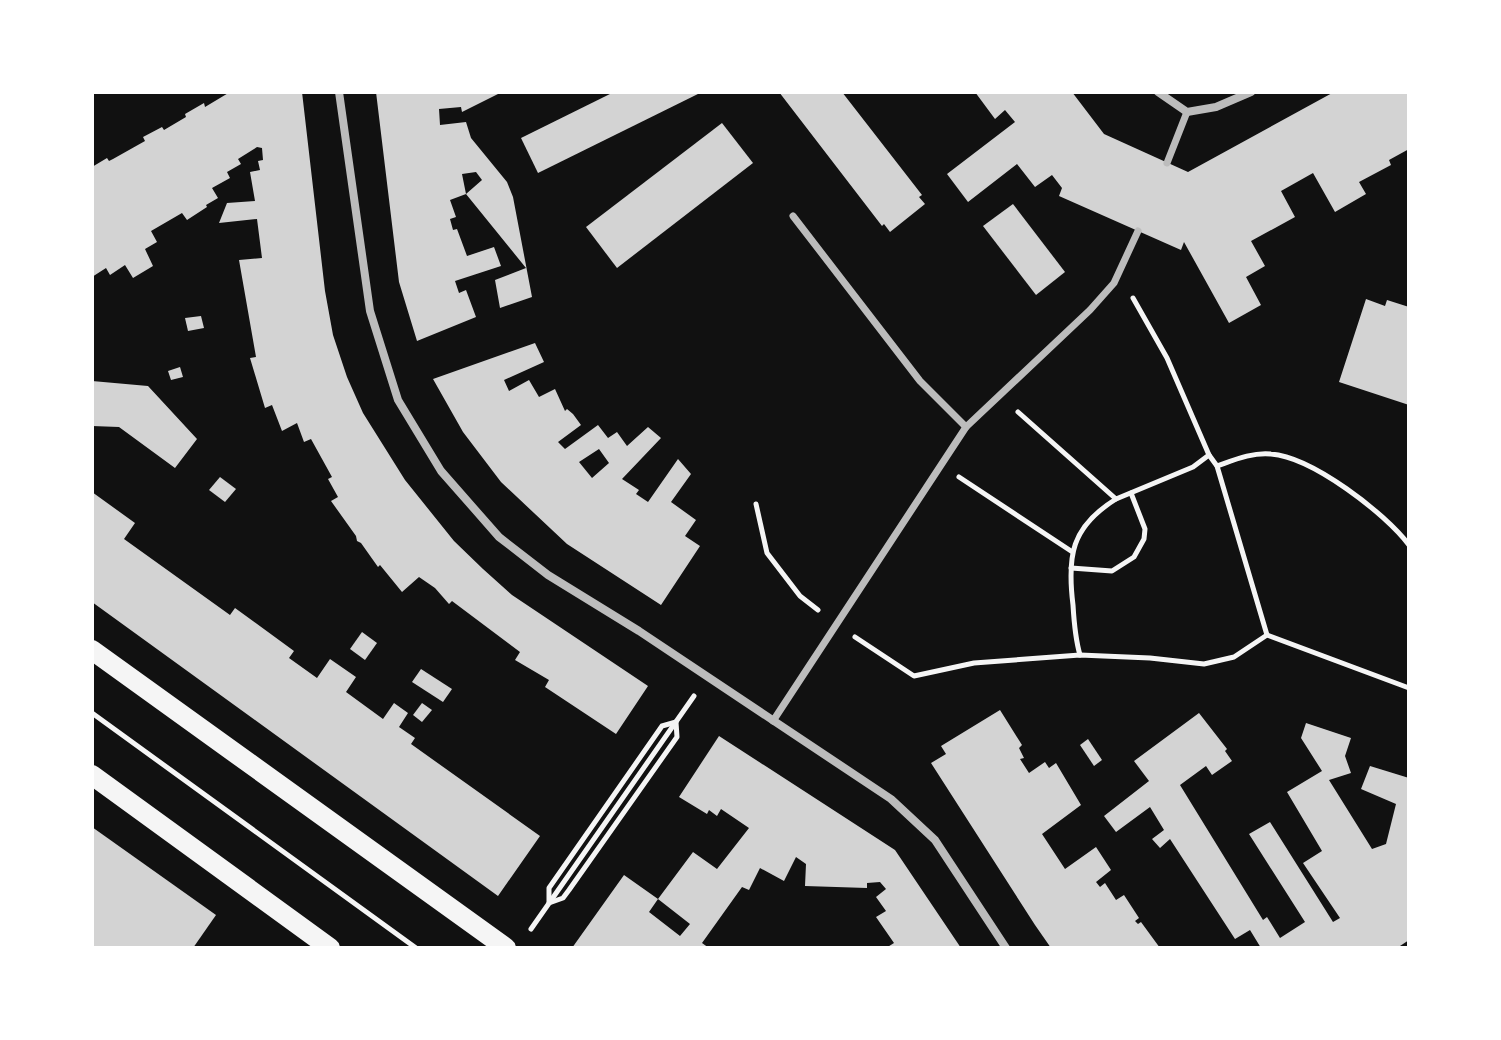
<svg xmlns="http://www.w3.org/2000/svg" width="1501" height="1040" viewBox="0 0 1501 1040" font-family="Mulish,sans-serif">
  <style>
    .building { fill: #d3d3d3; fill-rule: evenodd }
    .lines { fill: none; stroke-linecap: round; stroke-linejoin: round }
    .path { stroke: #f5f5f5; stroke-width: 5 }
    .pedestrian { stroke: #bcbcbc; stroke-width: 7 }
    .minor { stroke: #bcbcbc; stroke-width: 8 }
    .primary { stroke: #f5f5f5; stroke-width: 20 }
  </style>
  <rect width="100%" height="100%" fill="#111"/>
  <g class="building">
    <polygon points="230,92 302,92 325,291 333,335 347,377 363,413 405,480 454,541 483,569 512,595 648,686 616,734 545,687 549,680 515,660 520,652 452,601 449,604 435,588 419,577 402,592 380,565 378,567 361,543 357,541 356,536 331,501 338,497 328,479 332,477 311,439 304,442 297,423 282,431 272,405 265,408 250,358 256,357 239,260 262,258 257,219 219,223 227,203 255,201 250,172 260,170 258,161 263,160 262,148 257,147 238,159 241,164 227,172 230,178 212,188 218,198 206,205 207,207 187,220 182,213 151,231 157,242 145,249 153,266 133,278 125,265 110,275 106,268 92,277 92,167 107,158 109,161 113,159 145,141 143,137 162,127 164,130 186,117 185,114 204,103 205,107"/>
    <polygon points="376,92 502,92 462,112 461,107 439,109 440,125 466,122 471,138 507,182 513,197 532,297 500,308 495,280 526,268 466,194 482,180 476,172 462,174 466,194 450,200 456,217 450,219 453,230 457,229 467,256 494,247 501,266 455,281 459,293 466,290 476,317 417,341 399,282"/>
    <polygon points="614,92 702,92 538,173 521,138"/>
    <polygon points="779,92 842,92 922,195 919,197 925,204 890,232 884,224 882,226"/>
    <polygon points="975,92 1072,92 1104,134 1188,172 1334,92 1409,92 1409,149 1389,160 1391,165 1359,182 1366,194 1335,212 1313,173 1281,191 1295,217 1251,241 1265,266 1246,277 1261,305 1229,323 1184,242 1181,250 1059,196 1062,188 1052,175 1035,187 1017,164 968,202 947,174 1015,122 1005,110 995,119"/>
    <polygon points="722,123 753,163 617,268 586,227"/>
    <polygon points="1013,204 1065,272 1036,295 983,226"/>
    <polygon points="1366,299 1385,306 1387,300 1409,307 1409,405 1339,382"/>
    <polygon points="201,316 204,328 188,331 185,318"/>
    <path d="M535,343L544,362L504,380L509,391L529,380L539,397L555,389L565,411L567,409L573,414L581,425L558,442L565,449L598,425L608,438L617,432L627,446L648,427L661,438L622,479L639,490L636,494L648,502L678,459L691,474L671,502L696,520L685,536L700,546L661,605L567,544L501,482L463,432L433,379ZM599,449L609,463L592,478L579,462Z"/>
    <polygon points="180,367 183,377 171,380 168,371"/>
    <polygon points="92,381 148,386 197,439 175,468 119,427 92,426"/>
    <polygon points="220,477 236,489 225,502 209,490"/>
    <polygon points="92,492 135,523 124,539 230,615 235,608 294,651 289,658 317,678 330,659 356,677 346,692 383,719 394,703 408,713 399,727 415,738 411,744 540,836 498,896 92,602"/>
    <polygon points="362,632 377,643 365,660 350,649"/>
    <polygon points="421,669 452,689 443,702 412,682"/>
    <polygon points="422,703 432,710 422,722 413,715"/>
    <polygon points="1000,710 1022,745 1019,748 1024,758 1020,759 1029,773 1045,762 1049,768 1056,763 1081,805 1042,834 1065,869 1096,847 1111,870 1096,882 1100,887 1105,883 1116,900 1124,895 1139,918 1135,921 1138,924 1141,922 1160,948 1051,948 1035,925 931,763 946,754 941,746"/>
    <polygon points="1199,713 1227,749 1225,751 1232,761 1212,775 1206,766 1180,785 1263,920 1267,917 1280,938 1305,922 1249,834 1270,822 1333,922 1340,918 1303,863 1322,851 1287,792 1322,771 1301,738 1306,723 1351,738 1345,756 1351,773 1329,780 1372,849 1386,844 1396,804 1361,789 1370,766 1409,778 1409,940 1397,948 1261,948 1250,930 1235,939 1170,839 1160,848 1152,839 1164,830 1150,807 1116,832 1104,816 1149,781 1134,761"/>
    <polygon points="719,736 895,850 961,948 886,948 894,943 876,917 886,911 876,897 886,889 880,882 867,883 867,888 805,886 806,864 796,857 784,881 760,868 749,890 742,887 702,943 709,948 572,948 624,875 658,899 649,912 680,936 690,924 658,899 693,852 717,869 749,828 721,809 717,816 709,810 707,814 679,797"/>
    <polygon points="1088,739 1102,760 1094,766 1080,745"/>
    <polygon points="92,827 216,915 193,948 92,948"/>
  </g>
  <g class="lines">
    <g class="path">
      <polyline points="1133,298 1167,358 1209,455 1217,466 1267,635"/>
      <polyline points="1018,412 1116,499 1193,467 1209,455"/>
      <path d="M1217,466C1234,460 1253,452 1271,454C1312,457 1385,513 1409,545"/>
      <polyline points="959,477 1071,551"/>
      <polyline points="756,504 767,553 800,596 818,610"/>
      <polyline points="1071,568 1112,571 1134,557 1144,539 1145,529 1131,493"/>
      <polyline points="855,637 914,676 974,663 1080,655 1150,658 1204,664 1234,657 1267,635 1409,688"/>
      <path d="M1080,655C1075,638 1074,622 1073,605C1067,556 1071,527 1116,499"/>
      <polyline points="92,713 416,948"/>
      <polygon points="676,722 677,737 569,890 563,898 549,903 549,888 662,726"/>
      <polyline points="531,929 694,696"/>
    </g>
    <g class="pedestrian">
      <polyline points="1167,163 1187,112"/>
      <polyline points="793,216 920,381 966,427"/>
      <polyline points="773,721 966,427 1090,310 1114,283 1138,231"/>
    </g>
    <g class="minor">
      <polyline points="339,92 370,311 398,400 441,471 499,537 548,575 639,631 891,799 935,840 1006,948"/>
      <polyline points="1158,92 1187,112 1216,107 1251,92"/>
    </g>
    <g class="primary">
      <polyline points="92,650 506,948"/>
      <polyline points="92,775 330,948"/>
    </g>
  </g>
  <rect width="1501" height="1040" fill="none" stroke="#ffffff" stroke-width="188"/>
</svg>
